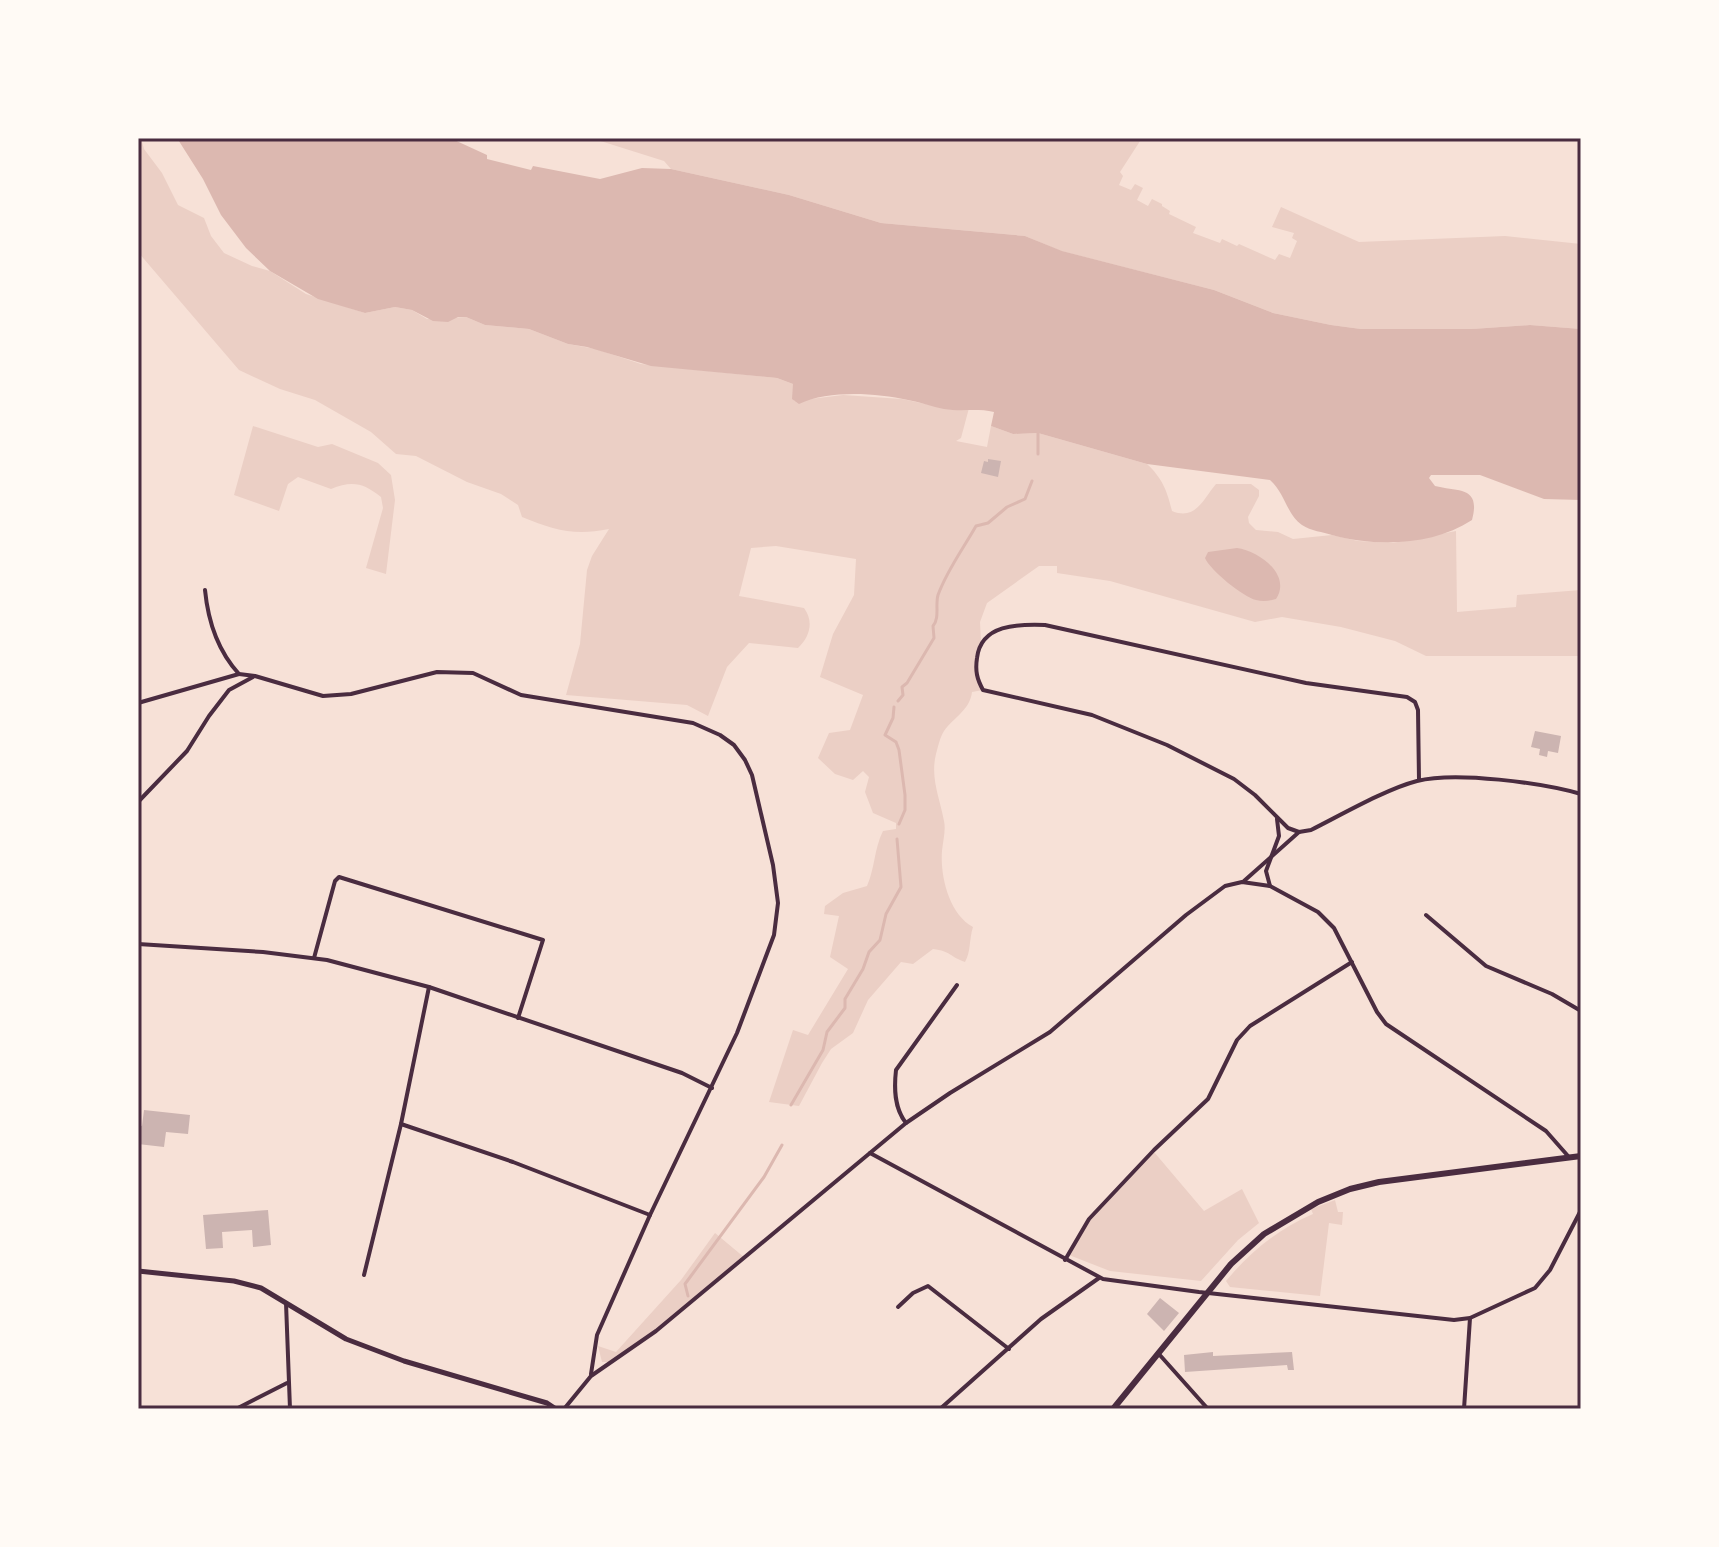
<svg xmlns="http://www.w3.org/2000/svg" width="1719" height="1547" viewBox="0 0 1719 1547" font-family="'PT Serif',serif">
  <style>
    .green { fill: #ebcfc5 }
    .water { fill: #dcb8b0 }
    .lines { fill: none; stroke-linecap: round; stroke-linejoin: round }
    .stream { stroke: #dcb8b0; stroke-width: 3 }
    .building { fill: #ccb4b1 }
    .minor { stroke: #4a2c40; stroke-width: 4 }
    .tertiary { stroke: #4a2c40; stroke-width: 5 }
    .secondary { stroke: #4a2c40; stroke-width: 6 }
    .neatline { fill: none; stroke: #4a2c40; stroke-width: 3 }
  </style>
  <rect width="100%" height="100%" fill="#f7e1d7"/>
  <g class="green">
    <path d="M138,138H141L144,149L162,173L178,205L204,218L211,236L224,253L252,266L270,271L306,294L365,313L395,307L412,310L427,319L466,317L485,325L529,329L568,344L596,349L641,364L777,378L793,384L794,401L843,395L902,399L954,410L969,408L961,438L956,441L987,447L991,426L1013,434L1038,433L1147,464C1162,478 1167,490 1172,511C1196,521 1203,499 1216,484H1251L1259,490V496L1248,517L1249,523L1256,530L1278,532L1293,539L1332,535L1358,541L1393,543L1456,531L1457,612L1516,607L1517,595L1581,590V656H1426L1395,641L1341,627L1282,617L1255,622L1110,581L1057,573V566H1039L987,603L980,622L981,642L976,667L983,690L972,692C970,710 954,717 944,731C940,737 938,747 936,754C930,778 940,798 944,821C946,830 943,841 942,851C940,876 949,914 973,927C969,939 971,952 965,962C950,957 951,951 933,949L913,964L901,962L868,1000L853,1033L831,1049L822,1063L799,1106L769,1102L793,1030L808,1035L848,969L830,957L839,916L824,914L825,906L843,893L867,886C875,868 874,849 883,831L896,829V823L873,813L865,792L869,777L863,771L853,780L835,774L818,758L829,733L850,730L863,695L820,677L833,634L854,595L856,559L776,546L751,548L739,596L804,608C814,621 810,637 798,648L749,643L727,667L708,716L687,705L566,695L580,644L587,570L592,556L609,529C574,536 554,530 522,517L518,505L501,494L467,482L416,456L396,454L371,432L315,400L280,389L239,370L138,252Z"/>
    <polygon points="591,138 1142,138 1120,172 1123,176 1119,185 1131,190 1135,184 1143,188 1137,200 1148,206 1152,199 1162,204 1162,206 1170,211 1169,214 1196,227 1193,233 1220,243 1222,239 1237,246 1239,244 1275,260 1279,254 1290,258 1297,241 1292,238 1294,233 1272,227 1281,207 1359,242 1505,236 1581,244 1581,329 1530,325 1472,329 1361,329 1331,325 1273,313 1214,290 1061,251 1025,236 881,223 789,195 671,169 664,161"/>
    <path d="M253,426L318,447L332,444L378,463L391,475L395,500L386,574L366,568L383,508L381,497C364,483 352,480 331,489L298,477L288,484L279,511L234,495Z"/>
    <polygon points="1154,1152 1204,1211 1242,1189 1259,1223 1238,1240 1201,1281 1110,1271 1069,1255 1090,1219"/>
    <path d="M1335,1200L1338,1212H1343L1342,1225L1329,1223L1320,1296L1230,1287L1226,1281C1250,1252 1278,1229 1313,1214L1311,1209Z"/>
    <polygon points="715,1233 745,1258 656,1331 609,1362 602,1362 598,1346 616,1352 681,1280"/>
  </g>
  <g class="water">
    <path d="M177,138H450L487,155V159L531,170L533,166L600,179L642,168L671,169L789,195L881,223L1025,236L1062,251L1214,290L1273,313L1331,325L1361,329H1472L1530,325L1581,329V500L1544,499L1480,475H1431L1429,478L1435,486C1459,492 1481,486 1472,520C1432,546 1377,547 1332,535C1323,532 1311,531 1302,525C1287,515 1285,493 1270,480L1147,464L1038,433L1013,434L991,426L994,412C977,408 961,412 944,409C932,407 921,402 908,400C875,393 829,390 799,404L792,399L793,384L777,378L651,366L587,347L568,344L529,329L485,325L466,317H458L448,322L433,321L412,310L395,307L365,313L318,299L270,271L246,248L221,215L203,179Z"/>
    <path d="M1237,548C1259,551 1292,575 1276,599C1269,601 1263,602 1256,600C1243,597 1210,570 1205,558L1208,552Z"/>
  </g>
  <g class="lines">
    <g class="stream">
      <polyline points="1038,430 1038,454"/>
      <path d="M898,701L903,695L902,687L907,683L934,638L933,626C940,617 935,606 938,595C947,570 963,549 976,526L988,523L1007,507L1025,499L1032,481"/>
      <polyline points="894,707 893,718 885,735 896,742 899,750 905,795 905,810 899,824"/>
      <polyline points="791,1105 823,1050 827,1032 845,1008 845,999 863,969 869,952 880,940 886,914 901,887 897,839"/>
      <polyline points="688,1296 685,1284 764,1177 782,1145"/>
    </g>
  </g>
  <g class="building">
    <polygon points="988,459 1001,461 998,477 981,473 984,461 988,462"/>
    <polygon points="1535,731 1561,736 1558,753 1548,751 1547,757 1539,755 1540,749 1531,747"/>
    <polygon points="144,1110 190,1115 188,1134 166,1132 164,1147 138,1144 138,1125 142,1126"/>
    <polygon points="268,1210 271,1245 253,1247 252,1230 222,1232 223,1248 206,1249 203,1215"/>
    <polygon points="1160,1298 1179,1313 1164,1331 1147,1314"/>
    <polygon points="1213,1352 1213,1356 1292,1352 1294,1370 1288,1370 1287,1365 1185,1372 1184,1355"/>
  </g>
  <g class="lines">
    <g class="minor">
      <path d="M205,590C208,621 217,650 239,674L255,676L323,696L351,694L437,672L473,673L521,695L693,723L720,735L734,745L745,760L752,775L773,865L778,903L774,935L737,1033L650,1215L597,1335L591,1374"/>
      <polyline points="138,703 239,674"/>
      <path d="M1419,780L1418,710L1415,702L1407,697L1306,683L1045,625C1018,624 981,624 977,658C975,671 977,679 983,690L1092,715L1167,745L1234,779L1255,795L1288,828L1299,832L1311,830C1341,815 1386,789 1417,781C1456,771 1542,783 1581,794"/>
      <polyline points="138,802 187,751 209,716 229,690 253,677"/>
      <polyline points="1244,881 1299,832"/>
      <polyline points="1270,886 1266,871 1279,836 1277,819"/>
      <polyline points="1426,915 1486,966 1552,994 1581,1011"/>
      <polyline points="138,944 263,952 327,960 429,987 682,1073 712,1088"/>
      <polyline points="314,958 335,881 339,877 543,940 518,1018"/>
      <path d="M906,1123C894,1108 894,1088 896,1070L957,985"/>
      <polyline points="401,1124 513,1162 650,1215"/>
      <polyline points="870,1153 1103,1279 1199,1292 1454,1320 1470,1318 1535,1288 1550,1270 1581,1210"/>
      <polyline points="1065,1260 1089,1219 1154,1150 1208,1099 1237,1040 1250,1026 1352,962"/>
      <polyline points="364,1275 401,1124 429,987"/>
      <polyline points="286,1303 290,1409"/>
      <polyline points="898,1307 913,1293 928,1286 1009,1349"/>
      <polyline points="1158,1353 1208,1409"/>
      <polyline points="236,1409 287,1383"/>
      <polyline points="564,1409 591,1376 656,1331 906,1123 950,1093 1050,1032 1186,915 1225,886 1242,882 1270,886 1318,912 1334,928 1377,1012 1386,1024 1546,1131 1568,1156"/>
      <polyline points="940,1409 1041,1319 1099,1278"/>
      <polyline points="1464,1409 1470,1318"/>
    </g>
    <polyline class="tertiary" points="138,1271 234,1281 261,1288 346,1339 404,1361 547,1403 556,1409"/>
    <polyline class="secondary" points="1113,1409 1231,1264 1264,1234 1318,1202 1350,1189 1379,1182 1581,1156"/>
  </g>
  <rect width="1719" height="1547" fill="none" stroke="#fffaf5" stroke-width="280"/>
  <rect x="140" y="140" width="1439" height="1267" class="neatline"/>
</svg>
